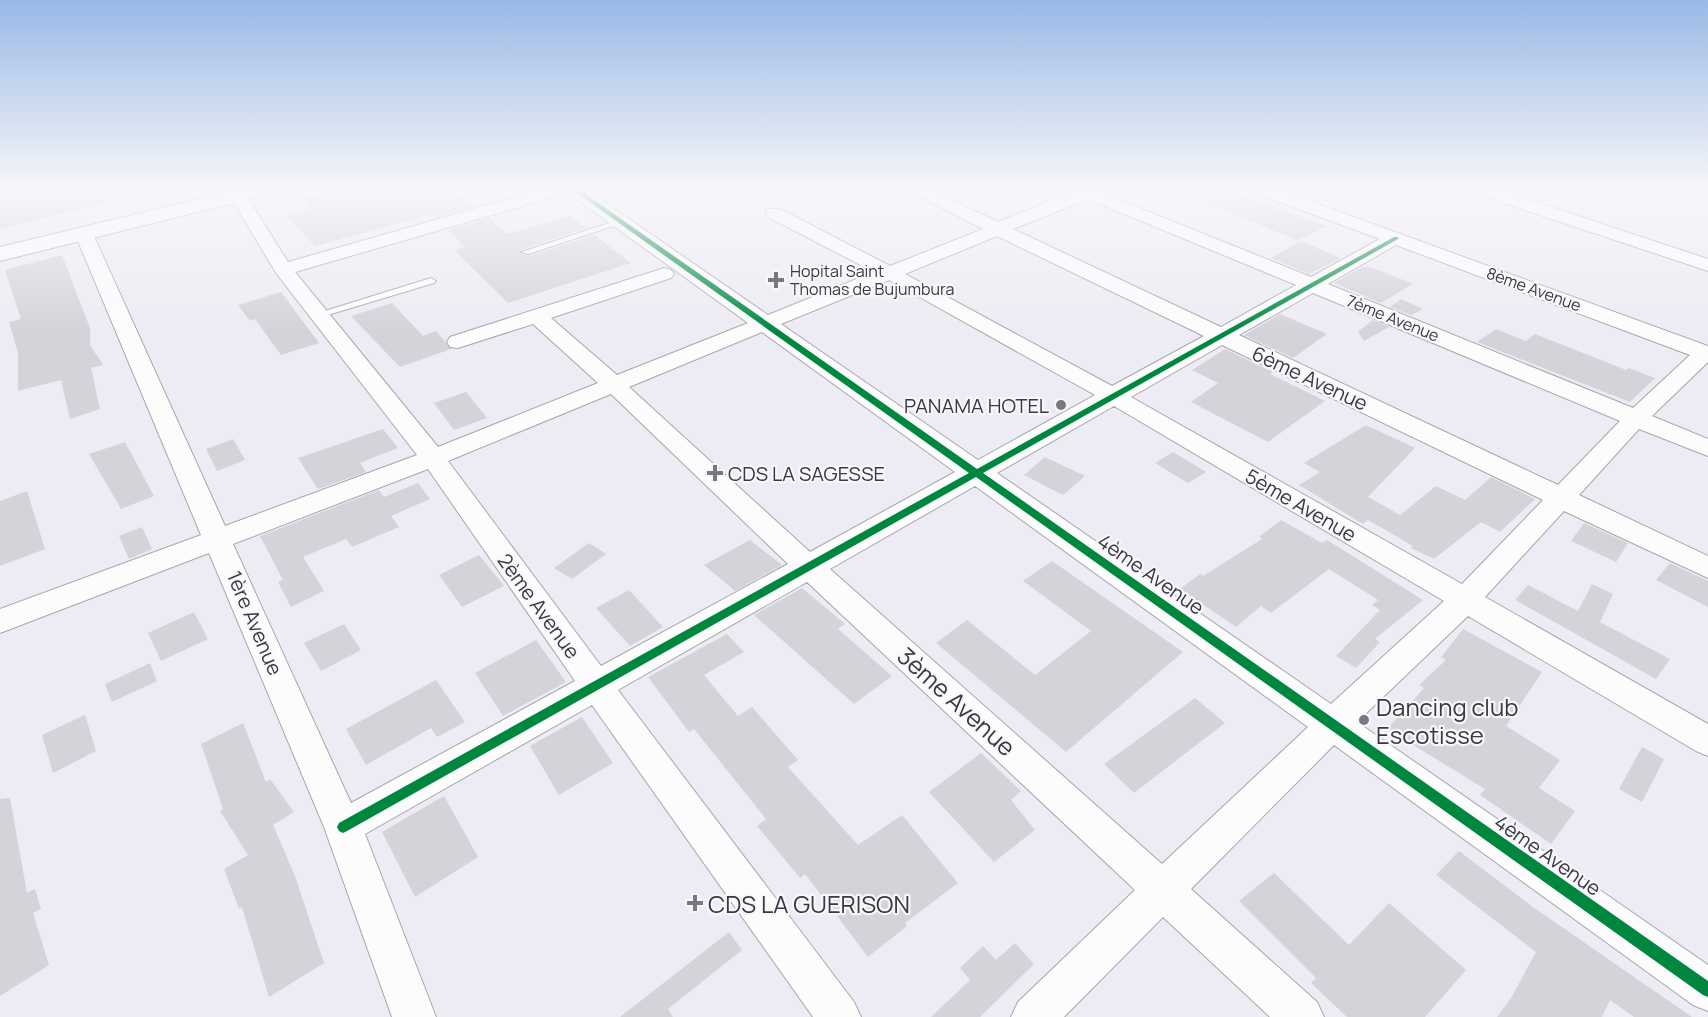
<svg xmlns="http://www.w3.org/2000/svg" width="1708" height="1017" viewBox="0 0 1708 1017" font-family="Manrope,sans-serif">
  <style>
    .building { fill: #d4d3da }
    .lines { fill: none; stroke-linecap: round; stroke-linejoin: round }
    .lane-casing { stroke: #a7a6ac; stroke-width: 2 }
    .street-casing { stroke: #a7a6ac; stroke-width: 2 }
    .highway-casing { stroke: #a7a6ac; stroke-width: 2 }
    .lane { fill: #fcfcfd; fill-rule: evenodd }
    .street { fill: #fcfcfd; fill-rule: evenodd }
    .highway { fill: #fcfcfd; fill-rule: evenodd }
    .cycleway-casing { stroke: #f7f6fd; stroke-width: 4 }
    .cycleway { fill: #00873e; fill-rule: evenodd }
    .poi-dot { fill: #79787e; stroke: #f7f6fd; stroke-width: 2 }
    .labels { text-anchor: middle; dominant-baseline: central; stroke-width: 4.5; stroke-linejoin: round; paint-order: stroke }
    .far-poi-label { font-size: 16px; fill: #3a393f; stroke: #f7f6fd; text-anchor: start }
    .far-street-label { font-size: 16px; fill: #3a393f; stroke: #f7f6fd }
    .street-label { font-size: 20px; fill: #3a393f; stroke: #f7f6fd }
    .poi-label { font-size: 20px; fill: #3a393f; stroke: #f7f6fd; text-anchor: end }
    .near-street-label { font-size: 24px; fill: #3a393f; stroke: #f7f6fd }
    .near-poi-label { font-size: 24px; fill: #3a393f; stroke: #f7f6fd; text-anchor: start }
  </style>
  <rect width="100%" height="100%" fill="#edecf4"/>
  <g class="building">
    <polygon points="0,188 136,188 137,195 0,229"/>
    <polygon points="343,188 457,188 458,198 463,197 475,206 435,218 432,214 315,246 287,216 313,209 303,199"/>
    <polygon points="1228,188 1284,211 1327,226 1297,240 1172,189"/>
    <polygon points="570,216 586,228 520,250 519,253 530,256 594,235 631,263 508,303 454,250 465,247 448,230 489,218 507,234"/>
    <polygon points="1301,241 1341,258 1309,274 1271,258"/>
    <polygon points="62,255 90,328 90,345 103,365 91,368 100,409 70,419 61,380 18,391 18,353 9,322 21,319 5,270"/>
    <polygon points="1362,267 1371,267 1413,284 1381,303 1334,283"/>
    <polygon points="281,292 319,343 281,355 255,319 250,321 238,305"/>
    <polygon points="1401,299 1423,309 1411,315 1390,307"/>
    <polygon points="392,303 423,336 436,331 451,349 400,367 351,316"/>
    <polygon points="1280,314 1327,334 1293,358 1244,335"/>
    <polygon points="1373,320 1389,327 1364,341 1358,332"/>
    <polygon points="1496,329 1526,341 1535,334 1626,370 1629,368 1655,378 1630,402 1477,342"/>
    <polygon points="1225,349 1273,372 1270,374 1325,401 1268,442 1191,402 1218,383 1192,370"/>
    <polygon points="466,392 487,418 454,430 434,403"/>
    <polygon points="1366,425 1415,448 1368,497 1400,515 1436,486 1465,500 1491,477 1535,499 1500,532 1481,522 1434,559 1411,548 1413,546 1368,520 1363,524 1299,485 1320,472 1304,463"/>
    <polygon points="383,429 398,448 360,463 366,472 318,489 298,458"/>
    <polygon points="233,439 245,460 217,471 206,449"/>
    <polygon points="125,442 154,496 121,509 89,454"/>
    <polygon points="1173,452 1206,472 1188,483 1155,463"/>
    <polygon points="1045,457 1085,476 1063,495 1024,475"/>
    <polygon points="418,483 430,499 391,516 399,527 352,547 346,539 303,557 324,591 291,607 278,582 283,580 260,536 379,490 384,497"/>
    <polygon points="27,491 45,549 0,566 0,501"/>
    <polygon points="1281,520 1322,543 1327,540 1423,600 1375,639 1380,642 1356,668 1336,656 1380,610 1372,605 1378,600 1329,569 1271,613 1261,606 1236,627 1180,589 1200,574 1203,576 1262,539 1259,537"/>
    <polygon points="1584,523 1628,543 1616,562 1571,541"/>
    <polygon points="142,527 152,549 129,559 119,536"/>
    <polygon points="750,540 782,565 735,591 704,565"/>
    <polygon points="589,543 606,554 572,579 554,568"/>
    <polygon points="479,555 504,586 462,607 439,575"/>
    <polygon points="1052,561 1183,652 1066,752 936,643 967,620 1035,675 1091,631 1023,581"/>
    <polygon points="1670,563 1708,581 1708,607 1656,580"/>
    <polygon points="1592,584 1613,594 1600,622 1670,659 1656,679 1515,600 1528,585 1578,611"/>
    <polygon points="802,588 845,624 838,629 892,676 854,704 754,615"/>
    <polygon points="629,590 663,627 630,646 596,608"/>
    <polygon points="194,612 208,639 161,661 148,633"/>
    <polygon points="344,624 361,650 321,671 304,643"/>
    <polygon points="1463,629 1542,672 1506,726 1560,760 1539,788 1575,811 1551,844 1480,795 1485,789 1387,729 1424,688 1419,685 1446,660 1441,657"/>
    <polygon points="727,634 744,652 704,675 738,716 752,707 798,760 788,767 858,845 902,815 958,883 905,923 907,926 868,957 805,874 800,878 757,826 766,819 694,729 689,732 648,677"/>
    <polygon points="536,640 566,682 503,716 475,673"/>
    <polygon points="150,663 157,681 112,702 105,684"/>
    <polygon points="436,680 465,722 437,737 431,728 366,765 346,729"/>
    <polygon points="1195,698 1225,723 1134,793 1104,764"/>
    <polygon points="85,715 96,751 53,773 42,735"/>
    <polygon points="582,717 613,763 559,795 530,746"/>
    <polygon points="243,723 266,782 270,779 294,812 273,825 295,876 324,963 269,997 242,907 239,909 224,869 248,855 220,811 223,809 201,744"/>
    <polygon points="1642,747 1664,759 1642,802 1619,789"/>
    <polygon points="981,753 1021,791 1011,800 1035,830 994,862 929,792"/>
    <polygon points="444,796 478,857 415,897 382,832"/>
    <polygon points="10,798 27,893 35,889 41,909 33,913 49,965 0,996 0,799"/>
    <polygon points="1459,851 1533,907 1692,1017 1634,1017 1610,1000 1602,1017 1497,1017 1511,998 1536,952 1436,875"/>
    <polygon points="1274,873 1349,945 1389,903 1466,970 1425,1017 1347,1017 1311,983 1316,978 1239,901"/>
    <polygon points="729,932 742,950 668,1009 673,1017 620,1017"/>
    <polygon points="1015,943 1034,964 980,1017 931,1017 970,980 960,968 983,946 996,960"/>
  </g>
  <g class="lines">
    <defs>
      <g id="lane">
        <polygon points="618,220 625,222 529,254 521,252"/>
        <polygon points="431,278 436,281 434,283 321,317 317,318 312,315"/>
      </g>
      <g id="street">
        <path d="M547,188H584L768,315L874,272L768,217L765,213L768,209H780L890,266L983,229L904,188H926L998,222L1073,192L1071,188H1107L1102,193L1311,277L1380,239L1252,192L1250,188H1274L1708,346V362L1652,416L1708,439V456L1639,429L1579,495L1708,556V578L1564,511L1485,597L1708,724V756L1696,751L1468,616L1357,722L1708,965V1011L1693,1005L1334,745L1191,889L1317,1002L1324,1017H1270L1163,917L1064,1017H1011L1018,1002L1135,890L807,582L618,690L854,1002L861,1017H813L592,705L365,834L436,1017H392L324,827L209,553L0,633V609L201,535L75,234L78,230L84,229L93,234L225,526L417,455L276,273L230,196L232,192H244L288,262ZM568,193L748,323L617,375L551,318L671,278L674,274L671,270L664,268L450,337L447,342L450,347L458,348L533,324L598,383L438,447L295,272ZM1088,199L1296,285L1221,327L1013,229ZM997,236L1204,336L1112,386L905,274ZM1396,245L1690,355L1633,408L1328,284ZM889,280L1095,395L978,460L781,324ZM1313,293L1620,421L1558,485L1239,335ZM762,332L955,472L810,552L629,387ZM1222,345L1543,500L1462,584L1131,397ZM611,394L788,564L601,666L448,461ZM1114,406L1444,601L1331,704L997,473ZM428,469L575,681L351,803L233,544ZM975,486L1308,727L1162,864L830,569Z"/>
        <polygon points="1469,188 1494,188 1708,259 1708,271 1471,192"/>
      </g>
      <polygon id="highway" points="245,188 281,188 278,192 0,261 0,247"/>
    </defs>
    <use href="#lane" class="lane-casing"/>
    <use href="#street" class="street-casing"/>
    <use href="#highway" class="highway-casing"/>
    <use href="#lane" class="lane"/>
    <use href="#street" class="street"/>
    <use href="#highway" class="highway"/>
    <defs>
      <polygon id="cycleway" points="570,188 577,188 977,469 1394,237 1398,237 1398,239 983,473 1708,981 1708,997 1703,995 976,477 347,831 343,833 339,831 337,827 339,823 969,473"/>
    </defs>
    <use href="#cycleway" class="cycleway-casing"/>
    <use href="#cycleway" class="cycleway"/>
  </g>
  <linearGradient id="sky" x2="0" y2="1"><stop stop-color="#9ab9e6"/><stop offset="0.57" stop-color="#f7f6fa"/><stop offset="1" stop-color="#f7f6fa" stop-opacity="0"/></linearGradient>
  <rect width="1708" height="331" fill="url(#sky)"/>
  <g class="poi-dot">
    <path d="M773 271h6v6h6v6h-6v6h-6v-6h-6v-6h6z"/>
    <circle cx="1061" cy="405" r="6"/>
    <path d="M712 464h6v6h6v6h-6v6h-6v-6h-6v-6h6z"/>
    <circle cx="1364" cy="720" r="6"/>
    <path d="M692 894h6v6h6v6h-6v6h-6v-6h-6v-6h6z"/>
  </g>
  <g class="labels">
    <g class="far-poi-label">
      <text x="790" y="271">Hopital Saint<tspan x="790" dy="18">Thomas de Bujumbura</tspan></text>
    </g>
    <g class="far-street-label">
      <text transform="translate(1534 289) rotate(20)">8ème Avenue</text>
      <text transform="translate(1393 318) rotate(22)">7ème Avenue</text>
    </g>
    <g class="street-label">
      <text transform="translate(1310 378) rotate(25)">6ème Avenue</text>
      <text transform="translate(1301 505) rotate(30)">5ème Avenue</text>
      <text transform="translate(1151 574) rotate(35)">4ème Avenue</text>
      <text transform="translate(539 606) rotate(54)">2ème Avenue</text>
      <text transform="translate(255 623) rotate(67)">1ère Avenue</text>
      <text transform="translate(1548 855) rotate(35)">4ème Avenue</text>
    </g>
    <g class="poi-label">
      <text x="1049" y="405">PANAMA HOTEL</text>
      <text x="728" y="473" text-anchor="start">CDS LA SAGESSE</text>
    </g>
    <g class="near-street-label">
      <text transform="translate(957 701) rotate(42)">3ème Avenue</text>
    </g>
    <g class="near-poi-label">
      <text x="1376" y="706">Dancing club<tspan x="1376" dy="28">Escotisse</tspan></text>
      <text x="708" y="903">CDS LA GUERISON</text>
    </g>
  </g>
</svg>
